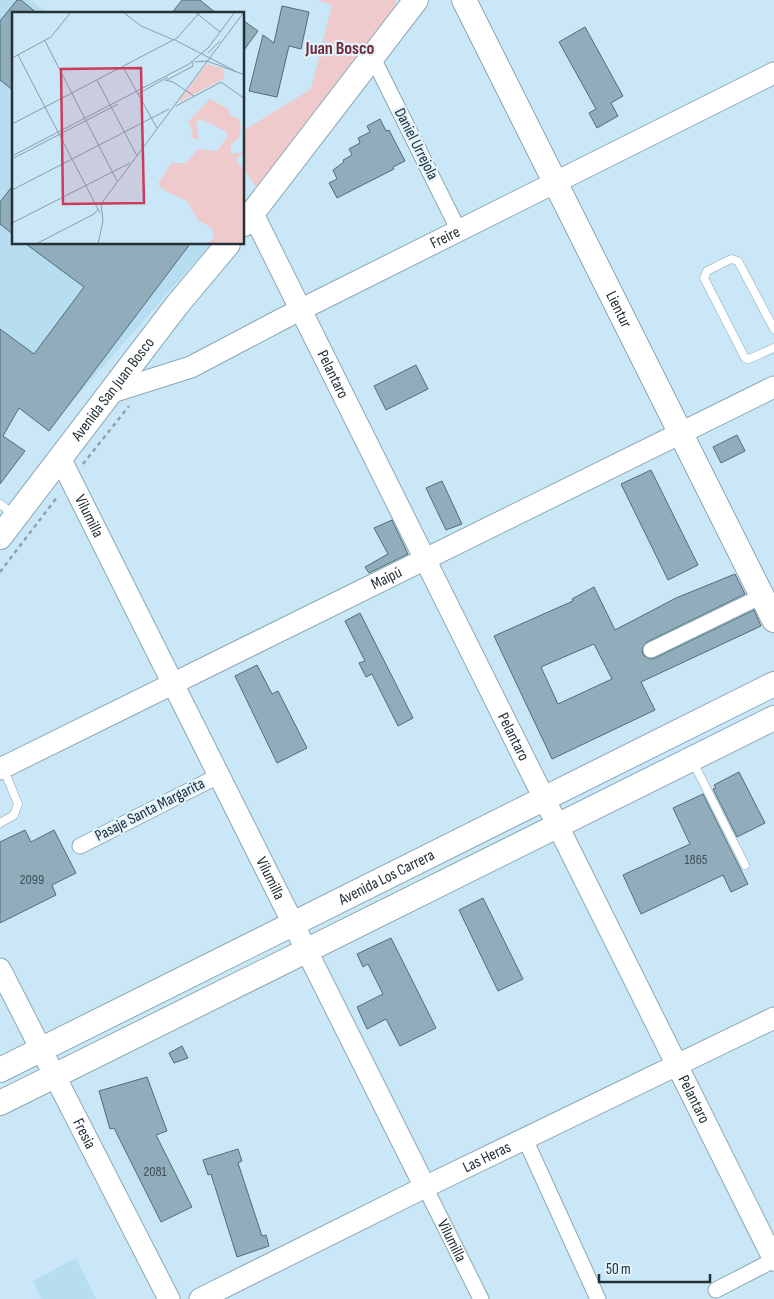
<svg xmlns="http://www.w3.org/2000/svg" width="774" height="1299" viewBox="0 0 774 1299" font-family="'Sofia Sans Condensed',sans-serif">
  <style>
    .built { fill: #b7ddf0 }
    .green { fill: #eecacd }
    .building { fill: #91adbc; stroke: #516c79; fill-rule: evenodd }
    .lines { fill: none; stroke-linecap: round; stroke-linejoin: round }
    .lane-casing { stroke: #8ca8b7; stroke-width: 9 }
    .street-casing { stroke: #8ca8b7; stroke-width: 17 }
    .secondary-casing { stroke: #8ca8b7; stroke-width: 23 }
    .primary-casing { stroke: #8ca8b7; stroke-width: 26 }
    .path { stroke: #8ba2ae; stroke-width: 2.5; stroke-dasharray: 4 4; stroke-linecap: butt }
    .lane { stroke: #fff; stroke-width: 8 }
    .street { stroke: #fff; stroke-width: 15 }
    .secondary { stroke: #fff; stroke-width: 21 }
    .primary { stroke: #fff; stroke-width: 24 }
    .labels { text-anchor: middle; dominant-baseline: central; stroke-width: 4.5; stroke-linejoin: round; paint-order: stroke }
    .number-label { font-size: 14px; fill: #3f4f58 }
    .street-label { font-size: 16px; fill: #243036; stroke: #e1f3fc }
    .neighbourhood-label { font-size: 18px; font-weight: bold; fill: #712b38; stroke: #e1f3fc }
    .inset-road { fill: none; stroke: #889eaa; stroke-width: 1 }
    .view { fill: #cb3b5c; fill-opacity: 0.15; stroke: #cb3b5c; stroke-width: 2.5 }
    .inset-edge { fill: none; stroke: #243036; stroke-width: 2.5 }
  </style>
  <rect width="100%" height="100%" fill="#cae7f7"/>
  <g class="built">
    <polygon points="0,0 30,0 48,14 14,14 14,244 211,244 48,429 0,394"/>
    <polygon points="76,1258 96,1299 41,1299 33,1281"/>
  </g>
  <polygon class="green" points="317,0 396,0 391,25 258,190 244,170 244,130 311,89 332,5"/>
  <g class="building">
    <polygon points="17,0 21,0 38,14 14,14 14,91 0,80 0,21"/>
    <polygon points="182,0 200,0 217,14 171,14"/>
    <polygon points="282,6 309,12 301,49 289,46 277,97 249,91 263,35 274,43"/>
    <polygon points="244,21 258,31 244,50"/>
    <polygon points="585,27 623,96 611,103 618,116 597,128 589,113 596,109 559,42"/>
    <polygon points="380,119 386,131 389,130 405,161 393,167 394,169 337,198 329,183 337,179 333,170 344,162 343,160 352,155 349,149 360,143 358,138 370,132 367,126"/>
    <polygon points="14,184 14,235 0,224 0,202"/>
    <polygon points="26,244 190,244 49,431 19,408 3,436 25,451 0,484 0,329 34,354 84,287"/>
    <polygon points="416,365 428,389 386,410 374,386"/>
    <polygon points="737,435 745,451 721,463 713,447"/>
    <polygon points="651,470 698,565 668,580 621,484"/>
    <polygon points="442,481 462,524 446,530 426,488"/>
    <polygon points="392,520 408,554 369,573 365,567 388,554 374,528"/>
    <path d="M735,574L745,594L647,642L642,649L643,655L650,659L655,658L754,610L761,626L641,682L655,710L552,759L494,636L573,601L572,599L594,587L615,630L676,598ZM594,644L612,679L558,704L541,667Z"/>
    <polygon points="360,613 413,718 398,726 372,674 366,677 359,663 365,661 345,621"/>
    <polygon points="257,665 272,694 278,691 307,748 277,763 235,676"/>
    <polygon points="739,772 765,823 737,837 713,789 716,788 714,785"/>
    <polygon points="703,794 748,884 731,892 723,875 641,914 623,875 690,844 673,808"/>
    <polygon points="25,830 31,842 54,830 76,873 52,885 56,895 0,923 0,842"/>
    <polygon points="483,898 523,979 498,991 459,910"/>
    <polygon points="391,938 436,1028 400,1046 386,1019 367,1029 357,1007 383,994 368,964 363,967 357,954"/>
    <polygon points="182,1046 188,1058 174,1063 169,1053"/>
    <polygon points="147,1077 167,1131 156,1135 192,1207 161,1222 114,1128 110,1129 99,1091"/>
    <polygon points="238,1149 242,1161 238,1163 262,1236 266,1235 269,1246 237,1257 211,1174 208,1175 203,1160"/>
  </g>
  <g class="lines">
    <defs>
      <g id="lane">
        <polyline points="774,329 738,261 731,259 707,271 704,278 745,358 749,359 774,348"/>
        <polyline points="0,504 14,515"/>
        <polyline points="693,762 745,865"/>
        <polyline points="0,823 14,815 18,804 4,770"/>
      </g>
      <g id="street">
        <polyline points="373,58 459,231"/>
        <polyline points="651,650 762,596"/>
        <polyline points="80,846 220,775"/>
        <polyline points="525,1139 598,1299"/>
        <path id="s1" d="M425,1187L481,1299"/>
        <polyline points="716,1290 774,1260"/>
      </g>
      <g id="secondary">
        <path id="s2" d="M253,214L774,1260"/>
        <path id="s3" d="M112,392L191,367L284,318L774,73"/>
        <path id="s4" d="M60,458L425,1187"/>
        <path id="s5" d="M0,769L774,387"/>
        <path id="s6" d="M0,969L169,1299"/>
        <path id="s7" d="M200,1299L425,1187L774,1018"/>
      </g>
      <g id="primary">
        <path id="s8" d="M464,0L774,620"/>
        <polyline points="244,224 416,0"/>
        <path id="s9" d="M0,537L177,305L228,244"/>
        <path id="s10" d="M0,1070L774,684"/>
        <polyline points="0,1103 774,718"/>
      </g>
    </defs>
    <use href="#lane" class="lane-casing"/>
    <use href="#street" class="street-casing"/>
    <use href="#secondary" class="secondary-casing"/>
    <use href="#primary" class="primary-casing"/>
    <g class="path">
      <polyline points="83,464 129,406"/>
      <polyline points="0,572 58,496"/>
    </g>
    <use href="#lane" class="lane"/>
    <use href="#street" class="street"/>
    <use href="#secondary" class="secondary"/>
    <use href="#primary" class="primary"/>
  </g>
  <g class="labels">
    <g class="number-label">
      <text x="696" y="859">1865</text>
      <text x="32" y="879">2099</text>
      <text x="155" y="1171">2081</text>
    </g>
    <g class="street-label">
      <text transform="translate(416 144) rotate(63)">Daniel Urrejola</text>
      <text stroke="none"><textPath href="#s3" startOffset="368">Freire</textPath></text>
      <text stroke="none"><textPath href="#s8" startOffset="346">Lientur</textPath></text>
      <text stroke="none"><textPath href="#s2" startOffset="179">Pelantaro</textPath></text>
      <text stroke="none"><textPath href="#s9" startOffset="186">Avenida San Juan Bosco</textPath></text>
      <text stroke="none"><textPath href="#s4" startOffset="65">Vilumilla</textPath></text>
      <text stroke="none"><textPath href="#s5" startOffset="431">Maipú</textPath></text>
      <text stroke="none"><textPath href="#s2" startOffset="584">Pelantaro</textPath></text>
      <text transform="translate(150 810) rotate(-27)">Pasaje Santa Margarita</text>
      <text stroke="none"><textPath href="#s10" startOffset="432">Avenida Los Carrera</textPath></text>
      <text stroke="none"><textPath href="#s4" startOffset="470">Vilumilla</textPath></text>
      <text stroke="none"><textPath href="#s2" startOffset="989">Pelantaro</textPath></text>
      <text stroke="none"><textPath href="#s6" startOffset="185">Fresia</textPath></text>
      <text stroke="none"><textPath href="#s7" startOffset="320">Las Heras</textPath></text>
      <text stroke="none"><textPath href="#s1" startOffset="60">Vilumilla</textPath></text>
    </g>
    <g class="neighbourhood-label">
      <text x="340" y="48">Juan Bosco</text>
    </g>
  </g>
  <g transform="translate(12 12)">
    <rect width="232" height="232" fill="#cae7f7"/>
    <path d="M195,52L210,56L213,66L165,91ZM198,87L216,97L218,103L227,107L229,115L227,125L218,134L220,142L231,140L224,148L232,158V232H195L202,225L200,216L186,208L175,189L152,178L146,172L159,151H174L186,137L205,139L216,124L213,119L188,107L184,111L187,128L179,125L181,120L176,110Z" fill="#eecacd"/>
    <path class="inset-road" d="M111,0L129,14L162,28M183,0L208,20M163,28L223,59M33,29L105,169M196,41L208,29M6,43L88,201M0,46L39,25L59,0M182,50L195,49L233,63M111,55L145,116M85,68L125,144M153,68L161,70L182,84M155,68L181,54L180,50M126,82L156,65M164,94L209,70L233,87M33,95L165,26L188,0M0,112L33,95M0,144L177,52L196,36L223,0M0,147L106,92M0,178L157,97M0,211L118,151M24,232L82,202L86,197M86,232L91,209L89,192L232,0"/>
    <path class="view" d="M129,56L132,191L51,192L49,57Z"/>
    <rect width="232" height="232" class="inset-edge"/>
  </g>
  <path d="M599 1274v8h111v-8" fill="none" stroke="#243036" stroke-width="2.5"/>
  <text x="606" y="1274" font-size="15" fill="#243036" stroke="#e1f3fc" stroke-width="4" paint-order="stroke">50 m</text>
</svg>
